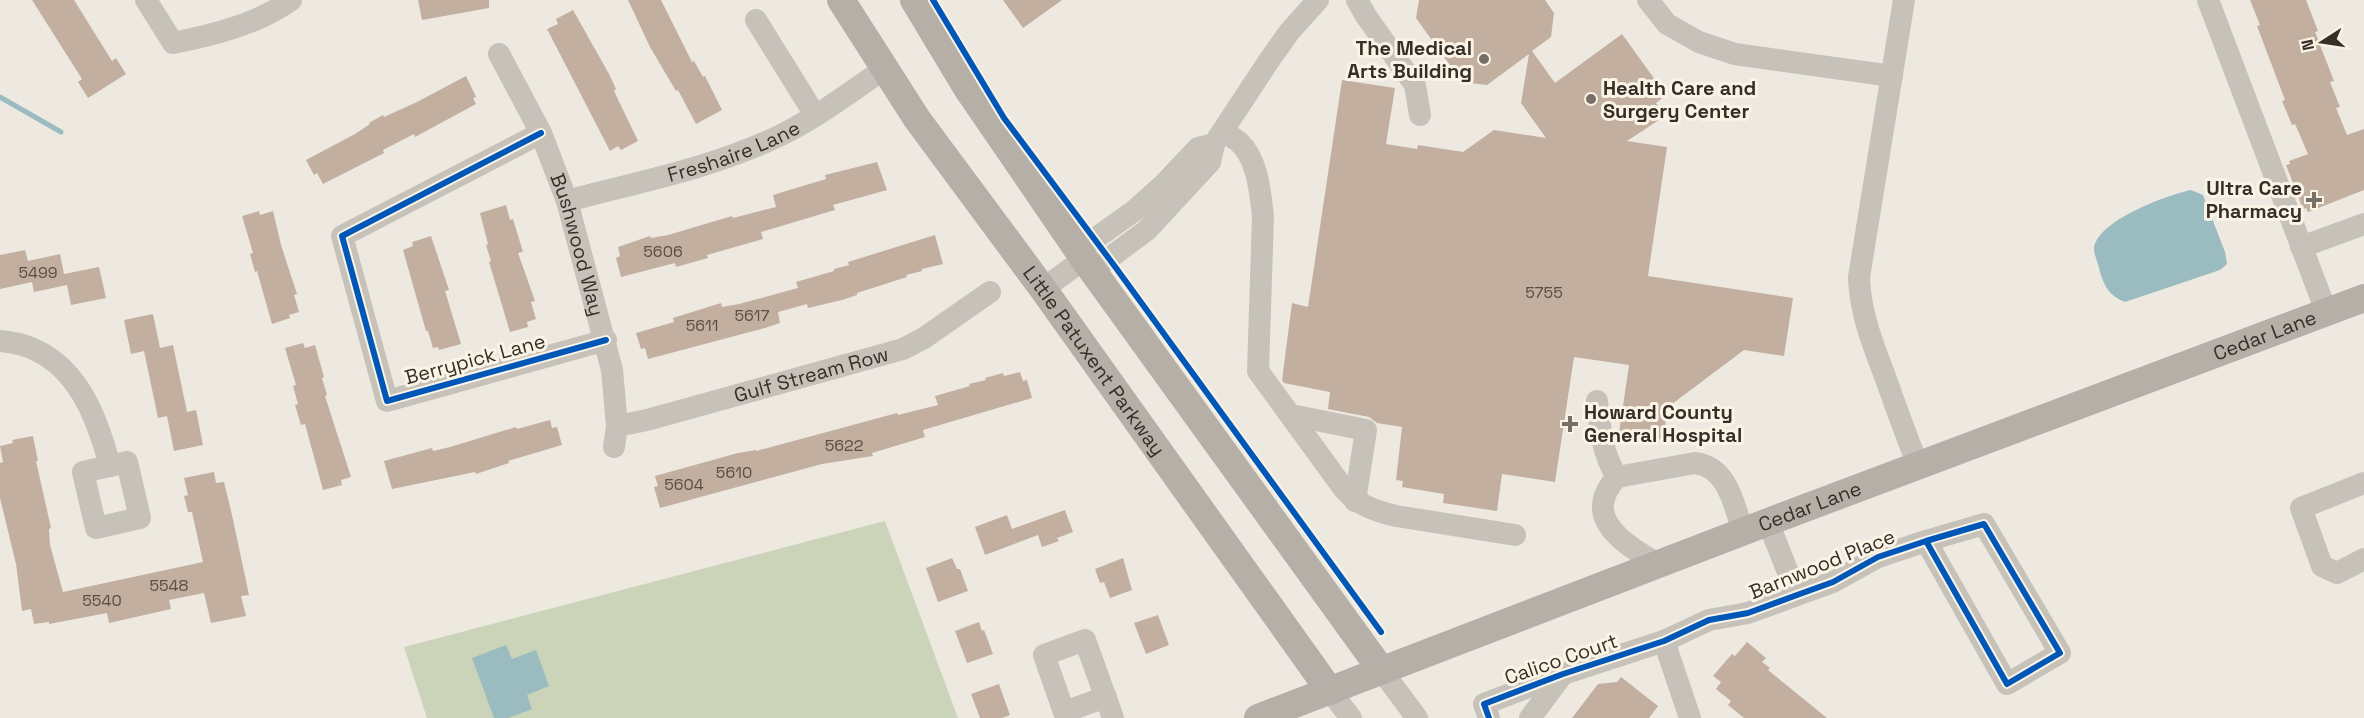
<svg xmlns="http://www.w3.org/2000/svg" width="2364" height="718" viewBox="0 0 2364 718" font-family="'Space Grotesk',sans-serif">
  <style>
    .green { fill: #cbd4b9 }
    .water { fill: #9abbc0 }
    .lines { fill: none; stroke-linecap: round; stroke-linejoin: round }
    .stream { stroke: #9abbc0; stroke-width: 5 }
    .building { fill: #c2afa0 }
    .minor { stroke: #c6c1b9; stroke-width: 22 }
    .major { stroke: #b5afa8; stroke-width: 28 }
    .cycleway-casing { stroke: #faf4e6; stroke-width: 10 }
    .cycleway { stroke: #0057b8; stroke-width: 6 }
    .poi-dot { fill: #776f68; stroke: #faf4e6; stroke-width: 2 }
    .labels { text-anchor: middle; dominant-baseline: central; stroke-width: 6; stroke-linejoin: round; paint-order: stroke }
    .number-label { font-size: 16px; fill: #5a4e45 }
    .poi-label { font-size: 20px; font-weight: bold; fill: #372e27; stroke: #faf4e6; text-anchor: end }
    .street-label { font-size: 20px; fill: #372e27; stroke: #faf4e6 }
  </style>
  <rect width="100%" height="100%" fill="#ede9e0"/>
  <polygon class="green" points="885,521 958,718 427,718 404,647"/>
  <g class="water">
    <path d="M2191,190L2203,195L2225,252L2227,264L2220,270L2125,302C2110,296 2105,288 2100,272C2099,265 2094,255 2094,249C2096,221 2167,195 2191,190Z"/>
    <polygon points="506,645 512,659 536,650 549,686 527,695 532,709 508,718 494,718 472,658"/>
  </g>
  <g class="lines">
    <polyline class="stream" points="0,97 61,132"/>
  </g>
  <g class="building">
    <polygon points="32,0 74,0 112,61 116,58 126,74 88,98 78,82 82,79"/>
    <polygon points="418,0 489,0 489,8 422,20"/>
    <polygon points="628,0 661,0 692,62 694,61 703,77 705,76 722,110 696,124 678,90 676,91 650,47"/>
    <polygon points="1003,0 1062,0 1023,28"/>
    <polygon points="1419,0 1545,0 1554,13 1551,37 1532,51 1555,83 1622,34 1666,95 1656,103 1665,116 1627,141 1667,147 1648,276 1793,298 1784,356 1744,350 1668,407 1663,440 1619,433 1629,365 1574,357 1555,482 1502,474 1497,511 1443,503 1444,494 1402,487 1403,481 1396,480 1402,427 1377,423 1369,417 1328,409 1330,392 1284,383 1282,380 1292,303 1308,307 1342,80 1395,88 1386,144 1417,149 1418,145 1463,152 1494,130 1546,138 1521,103 1529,54 1487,85 1462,82 1416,18"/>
    <polygon points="2250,0 2306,0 2318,31 2315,32 2334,81 2330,82 2340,107 2336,108 2347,135 2364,129 2364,190 2308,212 2306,208 2303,209 2286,165 2290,164 2289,161 2308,154 2295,124 2292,125 2282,101 2285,100 2257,26 2260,25"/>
    <polygon points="573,10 609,74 616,89 614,91 638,141 621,150 618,146 610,151 547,29 558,24 556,19"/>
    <polygon points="466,76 476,97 473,98 476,104 415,137 414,134 383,150 384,153 323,184 317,173 314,175 306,160 355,134 370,124 369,123 383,115 384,117 417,102"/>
    <polygon points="877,162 887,190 833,205 835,210 761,232 763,239 707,255 708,258 676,267 675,263 621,277 616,258 620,256 618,247 650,236 651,238 668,235 732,216 733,218 776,207 773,195 826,179 825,175"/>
    <polygon points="506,205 510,220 513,219 523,252 518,253 535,301 531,302 536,319 527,322 528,327 510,332 489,262 491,261 486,245 488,244 480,213"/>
    <polygon points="259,211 260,215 273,211 281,245 297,294 294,295 299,312 289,315 290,318 272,324 257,271 255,272 250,254 253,253 242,216"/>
    <polygon points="935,235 943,264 922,269 922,271 906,275 907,277 857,293 857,295 842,300 808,308 807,304 778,312 780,323 765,328 648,359 645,348 641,349 636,333 674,322 673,318 721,303 722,307 739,304 798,288 796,282 834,271 834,269 849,265 848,262"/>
    <polygon points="431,236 449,290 445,291 461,344 439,350 438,347 433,348 428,331 426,331 403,250 413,246 412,242"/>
    <polygon points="25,250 28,261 60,254 64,274 99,267 106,298 71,305 67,285 34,292 32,282 0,289 0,255"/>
    <polygon points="153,314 160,348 173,345 187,412 196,410 203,445 174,451 167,416 158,418 144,351 131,354 124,320"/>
    <polygon points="303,343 305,348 315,345 324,377 322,378 327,395 325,396 351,477 341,480 342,485 323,490 305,424 301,425 295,405 298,404 293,386 296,385 285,348"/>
    <polygon points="1020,372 1023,381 1027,380 1032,398 923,430 925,437 872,453 873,456 822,464 660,508 654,487 658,486 655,476 738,453 756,450 756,451 897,413 898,415 938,405 935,396 970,386 969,384 986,380 985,378 1003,373 1004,376"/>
    <polygon points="550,420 552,428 557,427 562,445 508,461 509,463 476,474 475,472 392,489 384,461 432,448 433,451 450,447 516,427 517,429"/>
    <polygon points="33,436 38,461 36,461 51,528 49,529 50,545 63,592 203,562 192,512 188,512 184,496 188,495 184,478 214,472 216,483 224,482 232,515 249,595 241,596 246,616 211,623 204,593 169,600 171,609 109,623 107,613 49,624 49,622 34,624 31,609 22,611 16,564 0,498 0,463 3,462 0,446 13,443 12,440"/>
    <polygon points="1065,510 1073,532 1057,538 1059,541 1042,547 1038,535 985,555 975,527 1007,515 1012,529"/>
    <polygon points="952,558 957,569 960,569 968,591 938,602 926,568"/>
    <polygon points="1123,558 1132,590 1110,598 1104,582 1100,583 1095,569"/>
    <polygon points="1158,615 1169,645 1146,654 1134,623"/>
    <polygon points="979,622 982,631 984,630 993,654 967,663 955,631"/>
    <polygon points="1747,642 1766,658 1762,662 1770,668 1768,670 1827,718 1744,718 1728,705 1731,701 1716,689 1721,682 1713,676 1732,654 1735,656"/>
    <polygon points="1621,677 1658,706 1649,718 1572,718 1598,684 1617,682"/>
    <polygon points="999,684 1010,715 1002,718 980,718 971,694"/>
  </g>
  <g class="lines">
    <g class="minor">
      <path d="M146,0L173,43C213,35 258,24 291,0"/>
      <polyline points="1357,0 1366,16 1415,85 1420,115"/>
      <polyline points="1648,0 1667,24 1699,42 1735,54 1892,76"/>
      <path d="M1904,0L1859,277C1860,313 1873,345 1886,379C1896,408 1907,437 1918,466"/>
      <polyline points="2208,0 2326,311"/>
      <polyline points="756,20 815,115"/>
      <path id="s1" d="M499,54L541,133L567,201L612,370L617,426L614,447"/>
      <path d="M1223,132C1228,135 1235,138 1240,143C1258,161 1260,192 1263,216L1258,371L1344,489C1358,505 1375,511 1396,516L1515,535"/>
      <polyline points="541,133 342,236 387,401 606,340"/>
      <polyline points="1214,144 1198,148 1163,185 1134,211 1086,245 1084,259 1100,265 1147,230 1210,162 1214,144 1268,62 1290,31 1318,0"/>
      <path id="s2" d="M567,201C638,182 714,168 781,135C817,117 851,92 884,69"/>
      <polyline points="2301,247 2364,224"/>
      <polyline points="1043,289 1084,259"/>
      <path d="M0,341C8,342 16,343 23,345C77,362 97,417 110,466"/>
      <path d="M1597,401C1600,429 1602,453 1617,477"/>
      <polyline points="1291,415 1366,430 1355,501"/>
      <path id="s3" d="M617,426L647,420L903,349L924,338L990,292"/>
      <polygon points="127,462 140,518 96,528 83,472"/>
      <polyline points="2364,483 2301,508 2322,566 2337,573 2364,559"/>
      <polyline points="1768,522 1797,595"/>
      <path d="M1658,564C1626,545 1579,518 1617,477L1695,463C1728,467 1734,505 1743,532"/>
      <polyline points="1664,641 1690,718"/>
      <polyline points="1382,671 1417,718"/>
      <polyline points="1330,691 1351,718"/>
      <polyline points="1106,697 1064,712 1044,655 1085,640 1113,718"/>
      <polyline points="1489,718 1484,704 1563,674 1664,641 1709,620 1748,613 1797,595 1833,582 1878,557 1926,541 2007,684 2060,653 1984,524 1926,541"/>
      <polyline points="1530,718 1563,674"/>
    </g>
    <g class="major">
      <path id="s4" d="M841,0L917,119L1043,289L1330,691"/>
      <polyline points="914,0 967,88 1084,259 1382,671"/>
      <path id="s5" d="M1258,718L1768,522L2364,298"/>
    </g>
    <defs>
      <g id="cycleway">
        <polyline points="933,0 1004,118 1116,268 1381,632"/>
        <polyline points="541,133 342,236 387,401 606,340"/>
        <polyline points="1489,718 1484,704 1563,674 1664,641 1709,620 1748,613 1797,595 1833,582 1878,557 1926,541 2007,684 2060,653 1984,524 1926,541"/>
      </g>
    </defs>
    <use href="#cycleway" class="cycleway-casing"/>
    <use href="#cycleway" class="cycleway"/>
  </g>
  <g class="poi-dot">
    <circle cx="1484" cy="59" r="6"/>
    <circle cx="1591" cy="99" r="6"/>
    <path d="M2311 191h6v6h6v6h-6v6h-6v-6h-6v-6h6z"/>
    <path d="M1567 415h6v6h6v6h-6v6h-6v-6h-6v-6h6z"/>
  </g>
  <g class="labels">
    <g class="number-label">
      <text x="663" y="251">5606</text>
      <text x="38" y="272">5499</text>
      <text x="1544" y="292">5755</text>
      <text x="752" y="315">5617</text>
      <text x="702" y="325">5611</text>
      <text x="844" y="445">5622</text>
      <text x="734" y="472">5610</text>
      <text x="684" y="484">5604</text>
      <text x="169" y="585">5548</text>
      <text x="102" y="600">5540</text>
    </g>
    <g class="poi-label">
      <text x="1472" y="48">The Medical<tspan x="1472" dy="23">Arts Building</tspan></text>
      <text x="1603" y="88" text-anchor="start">Health Care and<tspan x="1603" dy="23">Surgery Center</tspan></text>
      <text x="2302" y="188">Ultra Care<tspan x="2302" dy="23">Pharmacy</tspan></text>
      <text x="1584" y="412" text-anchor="start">Howard County<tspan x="1584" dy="23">General Hospital</tspan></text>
    </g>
    <g class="street-label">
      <text stroke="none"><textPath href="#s2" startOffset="174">Freshaire Lane</textPath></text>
      <text stroke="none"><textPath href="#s1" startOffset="207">Bushwood Way</textPath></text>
      <text stroke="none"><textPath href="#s5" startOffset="1077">Cedar Lane</textPath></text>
      <text transform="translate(475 359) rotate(-15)">Berrypick Lane</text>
      <text stroke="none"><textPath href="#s4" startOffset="441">Little Patuxent Parkway</textPath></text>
      <text stroke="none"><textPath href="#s3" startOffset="201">Gulf Stream Row</textPath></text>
      <text stroke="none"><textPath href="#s5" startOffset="591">Cedar Lane</textPath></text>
      <text transform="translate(1822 564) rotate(-22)">Barnwood Place</text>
      <text transform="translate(1561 659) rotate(-19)">Calico Court</text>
    </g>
  </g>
  <g transform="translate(2322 42) rotate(258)" stroke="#faf4e6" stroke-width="4.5" paint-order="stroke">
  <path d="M0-4.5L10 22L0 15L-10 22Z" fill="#372e27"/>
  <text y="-9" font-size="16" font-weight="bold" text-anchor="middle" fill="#372e27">N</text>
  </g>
</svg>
